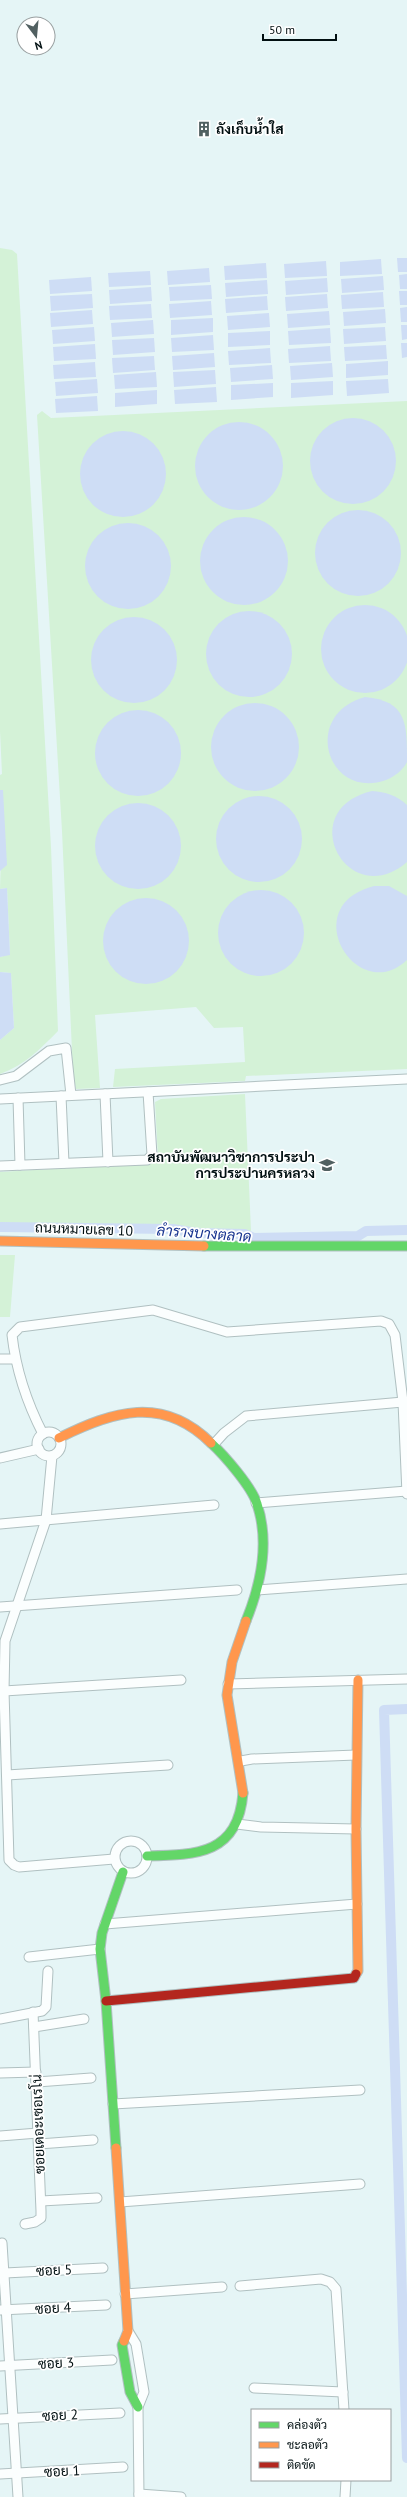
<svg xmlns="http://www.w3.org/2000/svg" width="407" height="2497" viewBox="0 0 407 2497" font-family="'PT Sans',Sarabun,sans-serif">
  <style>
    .green { fill: #d4f2d7 }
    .water { fill: #ceddf5 }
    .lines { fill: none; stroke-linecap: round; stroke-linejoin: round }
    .canal { stroke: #ceddf5; stroke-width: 10 }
    .street-casing { stroke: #b0c0c1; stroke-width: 11 }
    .fast-casing { stroke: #b0c0c1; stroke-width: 11 }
    .slow-casing { stroke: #b0c0c1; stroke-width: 11 }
    .jam-casing { stroke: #b0c0c1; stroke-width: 11 }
    .street { stroke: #fbfefe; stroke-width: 9 }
    .fast { stroke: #63d668; stroke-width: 9 }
    .slow { stroke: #ff974d; stroke-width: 9 }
    .jam { stroke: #b3261e; stroke-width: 9 }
    .labels { text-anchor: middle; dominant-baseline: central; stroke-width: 3.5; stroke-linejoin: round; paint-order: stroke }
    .poi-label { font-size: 14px; font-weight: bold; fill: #010f11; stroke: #fff; text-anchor: start }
    .street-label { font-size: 14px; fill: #010f11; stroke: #fff }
    .water-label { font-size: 15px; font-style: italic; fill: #17348f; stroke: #fff }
  </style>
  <rect width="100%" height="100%" fill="#e5f5f6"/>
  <g class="green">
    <path d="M0,248L12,250L17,254L51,847L58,1031C40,1049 25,1065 0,1074V1040L14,1028L11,973L0,972V957L10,954L7,888L0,889L3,790H0V775L2,774L0,731Z"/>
    <polygon points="407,401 407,1069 246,1076 245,1081 113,1087 115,1069 245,1062 243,1027 214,1028 196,1007 95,1015 100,1088 76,1089 73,1073 62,831 37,415 42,411 51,418"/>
    <polygon points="245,1094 251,1231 152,1225 151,1233 39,1227 0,1230 0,1172 153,1163 158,1158 155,1102 161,1099"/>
    <polygon points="0,1255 15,1255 10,1317 0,1317"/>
  </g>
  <g class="water">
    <polygon points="397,258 407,258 407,272 398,272"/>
    <polygon points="381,259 382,274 340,276 340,262"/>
    <polygon points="326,261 327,276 285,278 284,264"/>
    <polygon points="266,263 267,278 225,280 224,266"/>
    <polygon points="209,268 210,282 168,285 167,271"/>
    <polygon points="150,271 151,285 109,287 108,273"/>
    <polygon points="407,274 407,289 400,289 399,275"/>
    <polygon points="383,276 384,290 342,293 341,279"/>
    <polygon points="91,277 92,291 50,294 49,280"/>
    <polygon points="327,278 328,292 286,295 285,281"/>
    <polygon points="267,280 268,294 226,297 225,283"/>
    <polygon points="211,285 212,299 170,301 169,287"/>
    <polygon points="151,287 152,301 110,304 109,290"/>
    <polygon points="399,291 407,291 407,305 400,305"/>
    <polygon points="383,292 384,307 342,309 341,295"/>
    <polygon points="92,294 93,308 51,311 50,296"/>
    <polygon points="327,294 328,308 286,311 285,297"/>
    <polygon points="267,296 268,310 226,313 225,299"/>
    <polygon points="211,301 212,315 170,318 169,304"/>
    <polygon points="151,304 152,318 110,320 109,306"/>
    <polygon points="407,307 407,322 401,322 400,308"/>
    <polygon points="385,309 386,323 344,326 343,312"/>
    <polygon points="92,310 93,324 51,327 50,313"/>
    <polygon points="329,311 330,325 288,328 287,314"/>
    <polygon points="269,313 270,327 228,330 227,316"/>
    <polygon points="213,318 213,332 171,335 171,320"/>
    <polygon points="153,320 154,334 112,337 111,323"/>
    <polygon points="401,325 407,325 407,339 402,340"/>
    <polygon points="94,327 95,341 53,344 52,330"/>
    <polygon points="385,327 386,341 344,344 343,329"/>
    <polygon points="330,328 331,343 289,345 288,331"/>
    <polygon points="270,331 270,345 228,347 228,333"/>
    <polygon points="213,335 214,350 172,352 171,338"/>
    <polygon points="154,338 155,352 113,355 112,340"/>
    <polygon points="401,343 407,343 407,357 402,358"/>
    <polygon points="95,344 96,359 54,361 53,347"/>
    <polygon points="386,345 387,359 345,361 344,347"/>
    <polygon points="330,346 331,361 289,363 288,349"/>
    <polygon points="270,348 271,363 229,365 228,351"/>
    <polygon points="214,353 215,367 173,370 172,356"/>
    <polygon points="154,356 155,370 113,373 112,358"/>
    <polygon points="388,361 388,375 346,378 346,364"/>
    <polygon points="95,362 96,377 54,379 53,365"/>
    <polygon points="332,363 333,377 291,380 290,366"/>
    <polygon points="272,365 273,379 231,382 230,368"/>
    <polygon points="215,370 216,384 174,387 173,372"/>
    <polygon points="156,372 157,387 115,389 114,375"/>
    <polygon points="97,379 98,393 56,396 55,382"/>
    <polygon points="388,379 389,393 347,396 346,381"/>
    <polygon points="333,381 333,395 291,398 291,383"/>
    <polygon points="273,383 273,397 231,400 231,385"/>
    <polygon points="216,387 217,402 175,404 174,390"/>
    <polygon points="157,390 157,404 115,407 115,393"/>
    <polygon points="97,396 98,411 56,413 55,399"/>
    <circle cx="353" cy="461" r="43"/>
    <circle cx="239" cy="466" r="44"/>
    <circle cx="123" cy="474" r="43"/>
    <circle cx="358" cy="553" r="43"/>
    <circle cx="244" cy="561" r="44"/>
    <circle cx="128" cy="566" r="43"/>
    <circle cx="365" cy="649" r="44"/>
    <circle cx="249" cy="654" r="43"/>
    <circle cx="134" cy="660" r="43"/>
    <path d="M365,697C407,701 407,723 407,762C403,770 394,777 386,780C328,801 300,715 365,697Z"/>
    <circle cx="255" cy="747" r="44"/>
    <circle cx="138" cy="753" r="43"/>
    <polygon points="0,790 3,790 7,865 0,871"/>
    <path d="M372,791C386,792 396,795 407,805V862C348,913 292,810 372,791Z"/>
    <circle cx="259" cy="839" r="43"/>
    <circle cx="138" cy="846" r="43"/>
    <path d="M374,886H389L407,896V960C357,1007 295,906 374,886Z"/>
    <polygon points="7,888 10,955 0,957 0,889"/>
    <circle cx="261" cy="933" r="43"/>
    <circle cx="146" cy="941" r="43"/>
    <polygon points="0,972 11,973 14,1028 0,1040"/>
  </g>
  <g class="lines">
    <g class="canal">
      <polyline points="0,1227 173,1229 197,1233 245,1234 254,1238 358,1236 366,1231 407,1230"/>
      <polyline points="407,1709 384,1710 407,2458"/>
    </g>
    <defs>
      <g id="street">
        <polyline points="0,1080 16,1076 49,1051 66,1048 71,1095"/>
        <polyline points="105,1094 108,1162"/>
        <polyline points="61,1096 64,1163"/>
        <polyline points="18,1098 20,1165"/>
        <polyline points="0,1099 407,1079"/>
        <polyline points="0,1166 147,1160 152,1155 148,1092"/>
        <polyline points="0,1359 15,1359"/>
        <circle cx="49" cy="1444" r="12"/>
        <path d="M43,1434C27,1403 16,1370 12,1335L20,1327L153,1310L227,1332L381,1321L389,1324L395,1335L403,1402L407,1494"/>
        <polyline points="214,1444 224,1433 246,1416 403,1402"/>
        <polyline points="52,1456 46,1520 5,1641 4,1691 9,1860 14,1865 19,1867 114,1859"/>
        <polyline points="0,1458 39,1449"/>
        <polyline points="256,1503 407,1491"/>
        <polyline points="0,1524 214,1505"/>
        <polyline points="257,1590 407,1579"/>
        <polyline points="0,1607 237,1590"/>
        <polyline points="228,1684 407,1679"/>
        <polyline points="4,1691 181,1680"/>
        <polyline points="241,1761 252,1759 356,1755"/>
        <polyline points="7,1775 168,1765"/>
        <polyline points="237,1824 261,1827 356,1829"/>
        <circle cx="131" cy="1857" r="16"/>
        <polyline points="105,1924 357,1904"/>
        <polyline points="29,1957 100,1949"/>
        <polyline points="0,2019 42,2011 46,2007 48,1971"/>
        <polyline points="34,2027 84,2019"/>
        <polyline points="0,2073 36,2072"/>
        <polyline points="37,2082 91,2078"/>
        <polyline points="113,2104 360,2090"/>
        <polyline points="0,2136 38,2133"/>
        <polyline points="39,2144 93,2140"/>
        <polyline points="41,2201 97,2198"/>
        <polyline points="120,2202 360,2184"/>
        <polyline points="25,2224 35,2222 41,2218 41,2211 33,2012"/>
        <polyline points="2,2243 18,2497"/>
        <polyline points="5,2273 103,2268"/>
        <polyline points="240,2286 321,2279 330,2282 336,2289 344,2410"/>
        <polyline points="125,2294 222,2287"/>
        <polyline points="0,2310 106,2305"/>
        <polyline points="128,2331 136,2344 144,2392 138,2407 139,2497"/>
        <polyline points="0,2366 112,2360"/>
        <polyline points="254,2388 343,2392"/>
        <polyline points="0,2419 120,2413"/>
        <polyline points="0,2474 123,2467"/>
        <polyline points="139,2494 181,2497"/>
        <polyline points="345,2497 346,2480"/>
      </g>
      <g id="fast">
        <polyline points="204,1246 407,1246"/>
        <path d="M211,1443C224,1455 252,1487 257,1504C270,1543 261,1584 246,1621"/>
        <path d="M147,1856C198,1855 238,1854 243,1793"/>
        <polyline points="116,2148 106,2001 100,1949 102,1933 123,1872"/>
        <polyline points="124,2341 122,2345 130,2392 138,2407"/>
      </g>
      <g id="slow">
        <polyline points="0,1241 204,1246"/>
        <path d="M59,1438C113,1411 163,1395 211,1443"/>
        <polyline points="243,1793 227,1695 232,1662 246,1621"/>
        <polyline points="356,1974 358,1971 356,1829 358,1680"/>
        <polyline points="116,2148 128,2331 124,2341"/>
      </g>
      <polyline id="jam" points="106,2001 354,1978 356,1974"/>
    </defs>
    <use href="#street" class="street-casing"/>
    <use href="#fast" class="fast-casing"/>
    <use href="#slow" class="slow-casing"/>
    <use href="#jam" class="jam-casing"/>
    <use href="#street" class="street"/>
    <use href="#fast" class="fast"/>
    <use href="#slow" class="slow"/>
    <use href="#jam" class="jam"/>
  </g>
  <defs>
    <symbol id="building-bare" viewBox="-9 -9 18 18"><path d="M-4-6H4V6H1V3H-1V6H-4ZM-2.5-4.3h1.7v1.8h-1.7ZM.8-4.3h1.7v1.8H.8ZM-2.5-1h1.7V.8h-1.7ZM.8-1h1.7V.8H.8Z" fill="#516061" stroke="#fff" stroke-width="2.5" paint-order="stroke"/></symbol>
    <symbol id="school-bare" viewBox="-9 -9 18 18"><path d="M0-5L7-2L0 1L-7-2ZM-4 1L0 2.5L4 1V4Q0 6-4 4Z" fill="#516061" stroke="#fff" stroke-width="2.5" paint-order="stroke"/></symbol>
  </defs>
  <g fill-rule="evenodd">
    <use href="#building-bare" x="193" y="118" width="22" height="22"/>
    <use href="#school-bare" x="316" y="1154" width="22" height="22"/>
  </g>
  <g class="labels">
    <g class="poi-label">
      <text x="216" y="129">ถังเก็บน้ำใส</text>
      <text x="315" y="1157" text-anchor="end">สถาบันพัฒนาวิชาการประปา<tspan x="315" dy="16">การประปานครหลวง</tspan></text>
    </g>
    <g class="street-label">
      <text transform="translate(84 1229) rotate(2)">ถนนหมายเลข 10</text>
      <text transform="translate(38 2124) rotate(-92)">ซอยเดอะเซอเรโน่</text>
      <text transform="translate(54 2270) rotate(-3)">ซอย 5</text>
      <text transform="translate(53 2308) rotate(-3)">ซอย 4</text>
      <text transform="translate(56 2363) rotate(-3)">ซอย 3</text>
      <text transform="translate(60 2415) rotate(-3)">ซอย 2</text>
      <text transform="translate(62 2471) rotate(-3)">ซอย 1</text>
    </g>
    <g class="water-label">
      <text transform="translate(204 1233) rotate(4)">ลำรางบางตลาด</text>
    </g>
  </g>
  <rect x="251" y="2409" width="140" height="72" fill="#ffffff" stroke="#999fa0"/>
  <rect x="259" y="2422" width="20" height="6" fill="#63d668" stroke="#999fa0"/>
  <text x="287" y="2429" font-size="12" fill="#010f11">คล่องตัว</text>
  <rect x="259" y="2442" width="20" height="6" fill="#ff974d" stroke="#999fa0"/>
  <text x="287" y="2449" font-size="12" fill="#010f11">ชะลอตัว</text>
  <rect x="259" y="2462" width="20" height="6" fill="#b3261e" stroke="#999fa0"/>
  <text x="287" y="2469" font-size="12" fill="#010f11">ติดขัด</text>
  <g transform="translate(36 36) rotate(164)"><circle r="19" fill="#ffffff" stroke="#999fa0"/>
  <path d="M0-3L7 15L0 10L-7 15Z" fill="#516061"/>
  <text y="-6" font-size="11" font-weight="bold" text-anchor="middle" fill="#010f11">N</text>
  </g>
  <path d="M263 34v6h73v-6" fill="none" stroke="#010f11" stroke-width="2"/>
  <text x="269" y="34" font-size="12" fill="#010f11" stroke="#ffffff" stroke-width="3" paint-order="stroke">50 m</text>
</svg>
